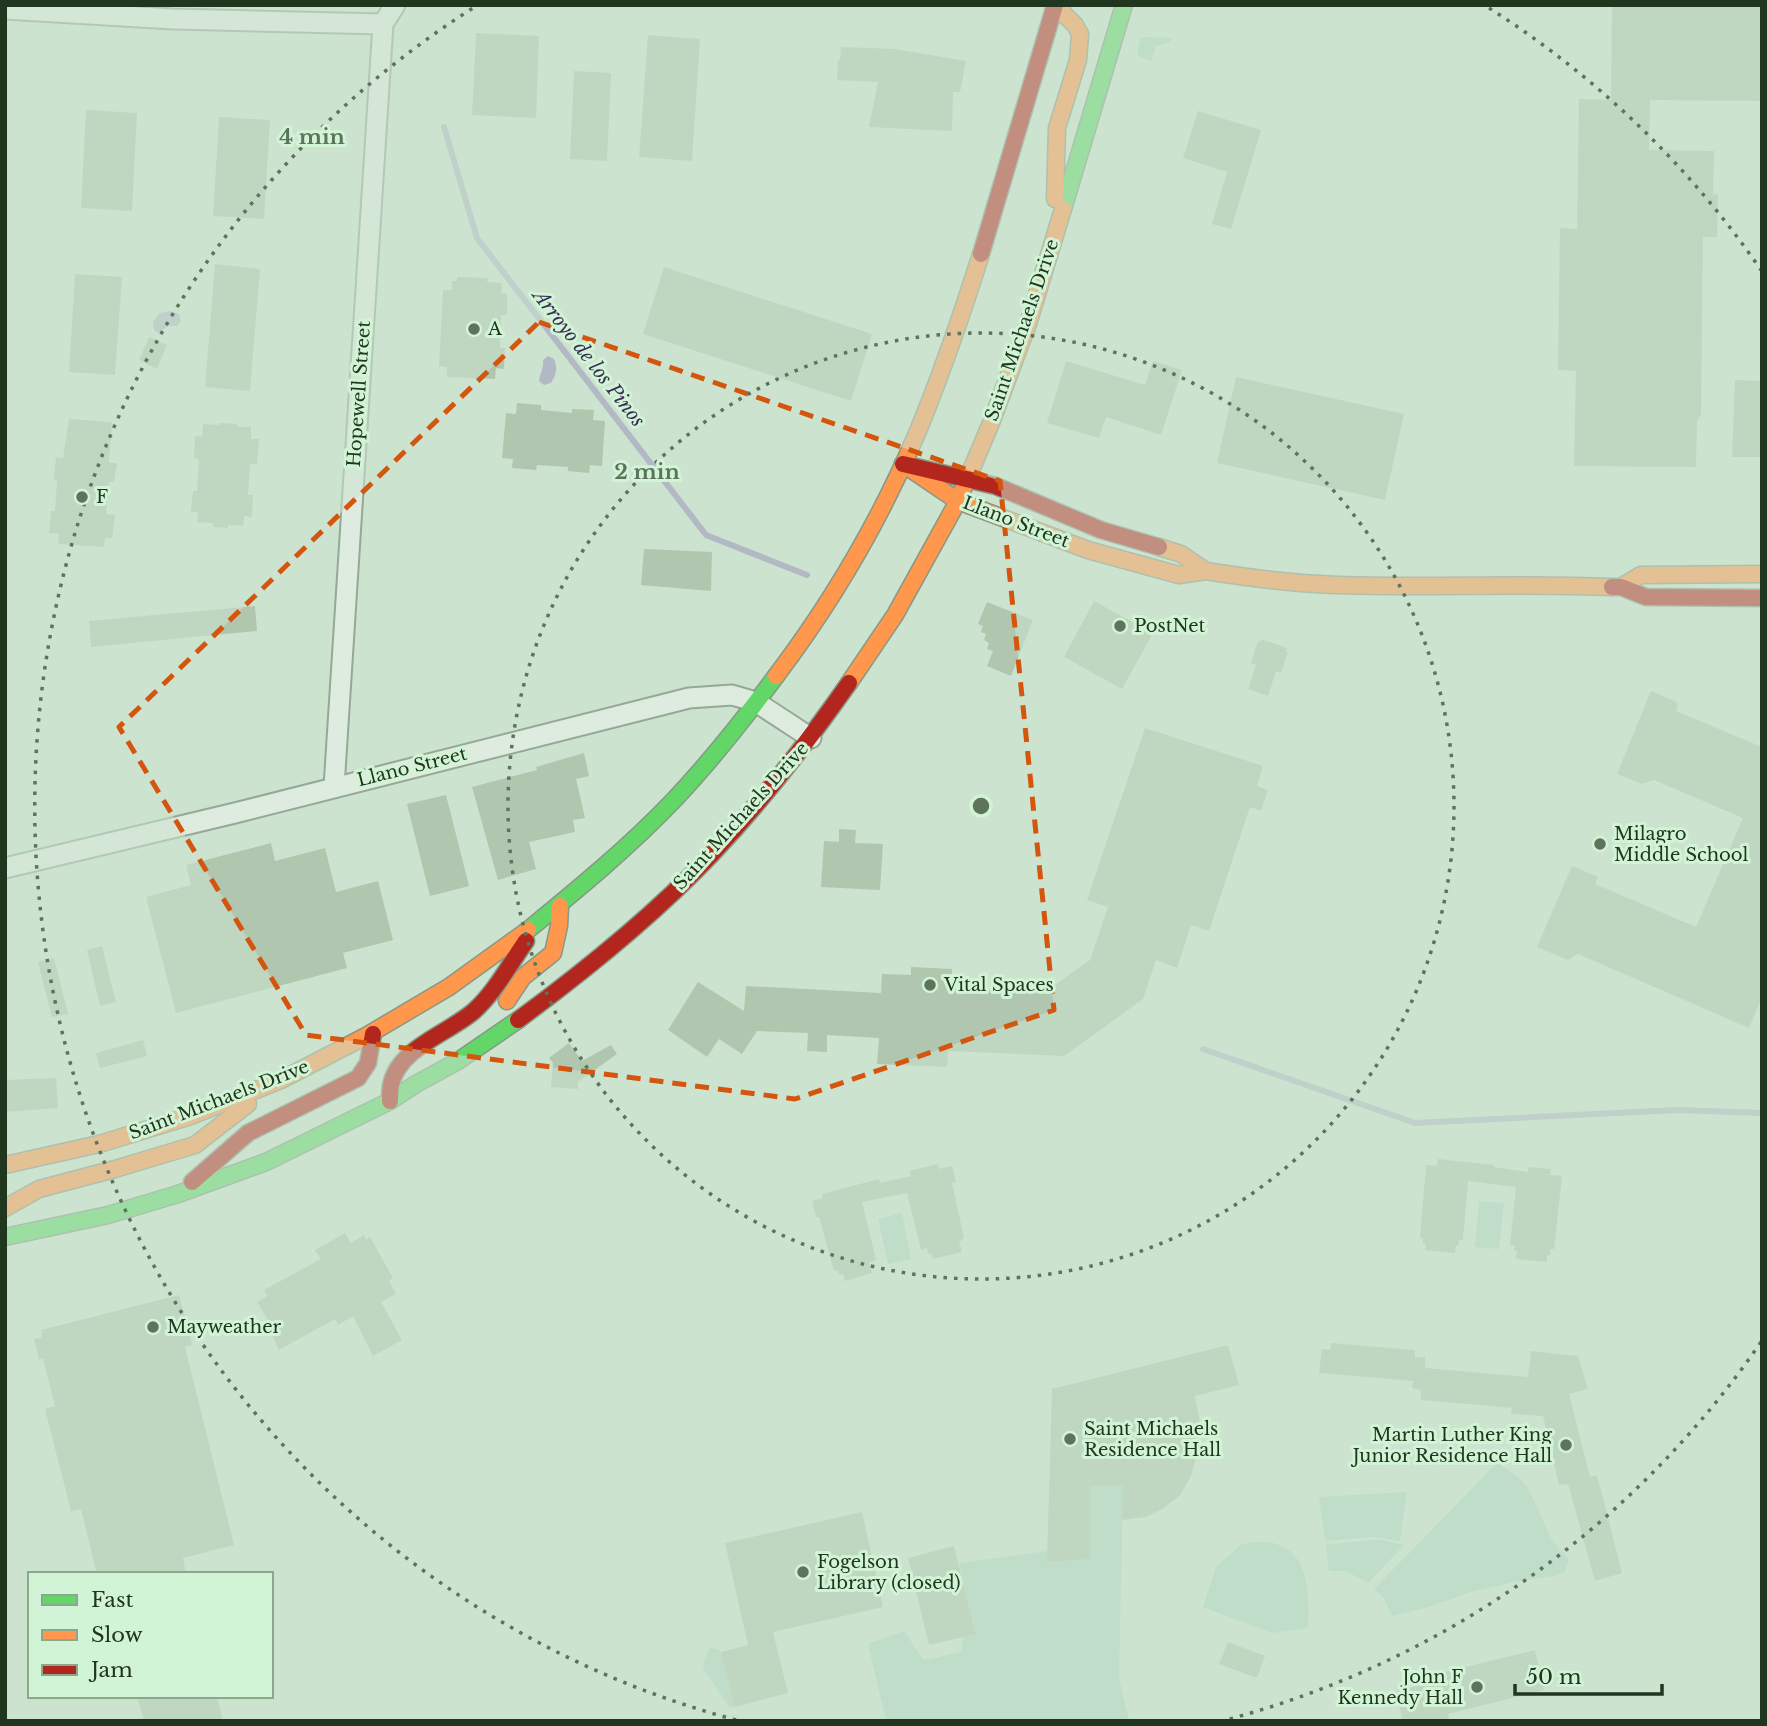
<svg xmlns="http://www.w3.org/2000/svg" width="1767" height="1726" viewBox="0 0 1767 1726" font-family="'Libre Baskerville',serif">
  <style>
    .green { fill: #afd5be }
    .water { fill: #b2b8c4 }
    .lines { fill: none; stroke-linecap: round; stroke-linejoin: round }
    .stream { stroke: #b2b8c4; stroke-width: 6 }
    .building { fill: #b0c6af }
    .street-casing { stroke: #96a896; stroke-width: 23 }
    .fast-casing { stroke: #869886; stroke-width: 19 }
    .slow-casing { stroke: #869886; stroke-width: 19 }
    .jam-casing { stroke: #869886; stroke-width: 19 }
    .street { stroke: #deebdf; stroke-width: 19 }
    .fast { stroke: #63d668; stroke-width: 16 }
    .slow { stroke: #ff974d; stroke-width: 16 }
    .jam { stroke: #b3261e; stroke-width: 16 }
    .marked { fill: none; stroke: #d4560e; stroke-width: 5; stroke-dasharray: 14 9; stroke-linejoin: round }
    .ring { fill: none; stroke: #5d735c; stroke-width: 3.5; stroke-dasharray: 3.5 7 }
    .poi-dot { fill: #5d735c; stroke: #d2f4d6; stroke-width: 2.5 }
    .labels { text-anchor: middle; dominant-baseline: central; stroke-width: 6; stroke-linejoin: round; paint-order: stroke }
    .poi-label { font-size: 18px; fill: #21361e; stroke: #d2f4d6; text-anchor: start }
    .street-label { font-size: 18px; fill: #21361e; stroke: #d2f4d6 }
    .water-label { font-size: 19px; font-style: italic; fill: #3b2e55; stroke: #d2f4d6 }
    .centre { fill: #5d735c; stroke: #d2f4d6; stroke-width: 3.5 }
    .ring-label { font-size: 21px; text-anchor: middle; font-weight: bold; fill: #5d735c; stroke: #d2f4d6; stroke-width: 6; stroke-linejoin: round; paint-order: stroke }
  </style>
  <rect width="100%" height="100%" fill="#cce3cf"/>
  <g class="green">
    <polygon points="1141,37 1171,38 1171,42 1156,46 1151,61 1140,57 1137,52"/>
    <polygon points="1479,1201 1504,1203 1499,1249 1475,1247"/>
    <polygon points="902,1213 911,1259 888,1264 878,1219"/>
    <polygon points="1090,1456 1112,1486 1123,1486 1119,1678 1129,1721 886,1721 868,1644 904,1631 922,1658 925,1660 961,1652 964,1636 976,1633 959,1563 1047,1551 1047,1562 1089,1559"/>
    <polygon points="1497,1463 1517,1476 1527,1486 1552,1540 1569,1559 1565,1572 1554,1576 1514,1582 1471,1592 1429,1607 1392,1616 1384,1598 1374,1589"/>
    <polygon points="1407,1492 1400,1541 1375,1537 1325,1541 1319,1497"/>
    <polygon points="1369,1540 1381,1540 1404,1545 1368,1583 1346,1571 1329,1571 1326,1545"/>
    <path d="M1258,1542C1264,1542 1270,1542 1276,1544C1311,1554 1309,1598 1308,1628L1272,1633L1203,1607L1216,1567L1242,1544Z"/>
    <polygon points="710,1648 717,1649 721,1652 735,1707 730,1708 703,1668 704,1660"/>
  </g>
  <g class="water">
    <polygon points="170,311 179,314 181,321 177,326 168,326 158,333 154,330 153,322 160,313"/>
    <path d="M548,356L554,359C558,368 556,375 551,383L544,385L539,381C540,373 544,368 543,360Z"/>
  </g>
  <g class="lines">
    <g class="stream">
      <polyline points="444,127 477,238 706,535 807,575"/>
      <polyline points="1203,1049 1415,1123 1677,1110 1762,1113"/>
    </g>
  </g>
  <g class="building">
    <polygon points="1612,5 1762,5 1762,101 1650,100 1649,150 1714,151 1713,195 1718,194 1717,237 1703,237 1701,415 1697,421 1696,467 1574,466 1576,371 1558,370 1560,228 1577,229 1579,99 1611,100"/>
    <polygon points="476,33 539,36 536,118 472,115"/>
    <polygon points="648,35 700,39 692,161 639,157"/>
    <polygon points="841,47 896,49 966,61 960,92 953,92 952,131 869,127 878,82 837,80 838,60 840,60"/>
    <polygon points="574,71 611,73 607,161 570,159"/>
    <polygon points="86,110 137,113 132,211 81,208"/>
    <polygon points="1198,111 1261,130 1231,229 1212,224 1227,172 1183,158"/>
    <polygon points="219,117 270,120 264,219 213,216"/>
    <polygon points="215,264 260,269 250,391 205,387"/>
    <polygon points="664,267 872,334 851,401 643,334"/>
    <polygon points="75,274 122,277 115,375 69,372"/>
    <polygon points="457,277 488,278 487,282 502,283 501,294 507,294 507,315 501,315 500,348 505,348 504,369 496,368 495,379 447,377 447,367 439,366 443,290 452,290 452,281 457,281"/>
    <polygon points="149,337 167,345 157,369 139,360"/>
    <polygon points="1066,361 1145,385 1153,361 1182,370 1161,435 1106,417 1099,438 1047,423"/>
    <polygon points="1236,377 1404,414 1385,500 1217,463"/>
    <polygon points="1735,380 1762,381 1762,457 1732,457"/>
    <polygon points="517,403 541,405 541,410 572,413 572,409 594,410 593,420 605,421 602,466 590,465 589,473 568,471 568,467 537,465 536,470 512,468 513,459 502,458 506,413 516,414"/>
    <polygon points="69,419 112,422 109,463 117,463 114,482 109,482 106,514 115,515 112,538 105,538 104,547 58,544 59,534 49,533 51,511 55,511 57,481 54,479 56,457 63,458"/>
    <polygon points="219,423 237,424 237,427 251,427 251,439 259,439 257,464 250,464 248,495 253,495 252,517 244,516 243,526 228,525 228,528 213,527 213,523 197,522 198,512 191,512 193,491 197,491 199,459 194,458 195,436 202,437 203,424 219,425"/>
    <polygon points="644,549 712,552 711,591 641,585"/>
    <polygon points="1094,601 1153,633 1122,689 1064,657"/>
    <polygon points="987,602 1033,620 1011,676 987,666 993,651 987,649 989,643 984,640 986,634 981,632 983,626 978,624"/>
    <polygon points="255,606 257,631 91,647 89,621"/>
    <polygon points="1261,639 1287,648 1286,652 1288,652 1281,673 1276,671 1268,696 1248,689 1256,665 1251,663 1258,641 1260,642"/>
    <polygon points="1651,691 1677,702 1676,704 1678,705 1676,711 1762,747 1762,997 1749,1028 1578,954 1568,960 1537,947 1572,866 1598,877 1595,884 1696,927 1743,818 1654,780 1642,784 1617,774"/>
    <polygon points="1145,728 1263,766 1257,786 1268,790 1261,811 1250,807 1209,931 1191,925 1177,968 1156,960 1143,999 1064,1056 948,1051 947,1067 877,1064 879,1038 827,1035 827,1052 807,1051 808,1033 757,1031 742,1054 719,1039 707,1057 668,1030 698,982 744,1011 746,986 881,993 882,974 911,975 911,967 952,969 951,988 1044,993 1090,960 1108,907 1087,900"/>
    <polygon points="584,753 589,776 576,779 585,818 573,820 575,832 529,842 536,869 498,880 472,787 537,770 536,767"/>
    <polygon points="446,795 469,886 430,896 407,804"/>
    <polygon points="839,829 856,830 855,843 883,844 880,890 821,887 824,841 839,842"/>
    <polygon points="271,843 275,861 325,848 336,892 378,881 393,940 343,953 347,968 176,1013 146,897 191,885 186,865"/>
    <polygon points="102,946 116,1002 100,1006 87,950"/>
    <polygon points="54,958 68,1014 52,1017 38,962"/>
    <polygon points="143,1040 147,1056 100,1068 96,1053"/>
    <polygon points="569,1043 582,1061 611,1045 617,1054 578,1082 578,1089 551,1087 553,1063 549,1058"/>
    <polygon points="56,1078 58,1108 5,1112 5,1080"/>
    <polygon points="1438,1159 1494,1165 1494,1167 1528,1172 1528,1167 1551,1169 1550,1175 1562,1176 1554,1249 1550,1249 1550,1255 1547,1255 1547,1262 1516,1259 1517,1251 1514,1251 1515,1245 1510,1245 1516,1187 1468,1181 1463,1240 1459,1240 1458,1246 1456,1246 1455,1253 1425,1250 1426,1244 1423,1244 1423,1239 1420,1238 1426,1165 1437,1166"/>
    <polygon points="938,1164 939,1169 952,1166 956,1182 952,1183 964,1238 959,1242 962,1252 933,1259 931,1253 928,1254 927,1248 921,1250 907,1193 862,1202 876,1260 869,1262 872,1273 845,1281 843,1274 839,1275 838,1270 834,1271 819,1217 816,1217 812,1201 823,1198 822,1194 879,1179 880,1183 911,1176 909,1171"/>
    <polygon points="345,1233 351,1243 364,1235 366,1240 370,1237 393,1278 389,1281 396,1294 381,1302 402,1340 373,1356 353,1316 338,1325 335,1319 279,1350 272,1335 276,1333 257,1302 267,1296 264,1290 321,1259 315,1250"/>
    <polygon points="179,1295 192,1345 185,1347 234,1545 183,1558 186,1574 97,1574 81,1509 71,1511 45,1409 55,1406 43,1358 39,1359 34,1339 42,1337 41,1330"/>
    <polygon points="1331,1343 1415,1350 1415,1358 1425,1357 1425,1368 1528,1377 1531,1351 1578,1356 1588,1389 1569,1394 1590,1477 1597,1475 1622,1573 1595,1581 1568,1484 1559,1485 1543,1416 1511,1414 1512,1408 1421,1400 1421,1390 1412,1388 1413,1381 1319,1373 1322,1349 1330,1350"/>
    <polygon points="1228,1345 1239,1385 1195,1396 1201,1428 1193,1430 1197,1454 1191,1476 1180,1495 1162,1509 1145,1517 1122,1520 1123,1486 1090,1486 1090,1559 1047,1562 1052,1389"/>
    <polygon points="862,1512 883,1607 773,1632 788,1693 735,1707 721,1652 748,1645 725,1543"/>
    <polygon points="954,1546 976,1634 929,1645 908,1558"/>
    <polygon points="1228,1642 1265,1656 1257,1678 1219,1664"/>
    <polygon points="1535,1650 1544,1690 1448,1714 1450,1721 1403,1721 1395,1691 1421,1685 1420,1678"/>
    <polygon points="137,1696 217,1696 223,1721 144,1721"/>
  </g>
  <g class="lines">
    <defs>
      <g id="street">
        <polyline points="5,9 173,19 383,24"/>
        <polyline points="334,787 383,24 395,5"/>
        <polyline points="5,868 235,813 689,698 732,695 756,702 811,738"/>
      </g>
      <g id="fast">
        <polyline points="1063,209 1124,5"/>
        <path d="M528,930C578,889 628,848 673,801C710,762 744,719 776,676"/>
        <polyline points="5,1237 108,1215 178,1194 266,1162 390,1101 416,1084 458,1061 518,1020"/>
      </g>
      <g id="slow">
        <polyline points="1055,5 1075,25 1080,34 1078,60 1057,128 1055,199"/>
        <polyline points="903,464 958,501 1088,550 1179,575 1206,571 1181,554 1159,547"/>
        <path d="M1206,571C1250,578 1295,584 1339,585C1430,588 1521,583 1612,587"/>
        <polyline points="1621,587 1641,575 1762,574"/>
        <path d="M776,676C832,602 882,516 918,431C942,373 962,314 981,254"/>
        <polyline points="849,683 895,615 958,501 991,423 1028,324 1063,209"/>
        <polyline points="507,1001 523,977 553,953 559,926 560,906"/>
        <polyline points="5,1165 99,1144 191,1116 281,1080 366,1036 449,987 528,930"/>
        <polyline points="5,1208 39,1189 115,1169 195,1145 248,1104"/>
      </g>
      <g id="jam">
        <polyline points="981,254 1055,5"/>
        <polyline points="903,464 996,486 1101,530 1159,547"/>
        <polyline points="1612,587 1621,587 1646,597 1762,598"/>
        <path d="M518,1020C586,970 654,915 712,854C763,800 807,743 849,683"/>
        <path d="M390,1101C390,1096 390,1090 391,1085C398,1048 449,1033 474,1011C495,992 510,964 526,941"/>
        <polyline points="192,1182 248,1133 358,1078 368,1063 373,1034"/>
      </g>
    </defs>
    <use href="#street" class="street-casing"/>
    <use href="#fast" class="fast-casing"/>
    <use href="#slow" class="slow-casing"/>
    <use href="#jam" class="jam-casing"/>
    <use href="#street" class="street"/>
    <use href="#fast" class="fast"/>
    <use href="#slow" class="slow"/>
    <use href="#jam" class="jam"/>
  </g>
  <path d="M0 0H1767V1726H0ZM539,322L1000,481L1054,1010L795,1099L306,1035L119,727Z" fill="#cce3cf" fill-opacity=".55" fill-rule="evenodd"/>
  <path class="marked" d="M539,322L1000,481L1054,1010L795,1099L306,1035L119,727Z"/>
  <g class="ring">
    <circle cx="981" cy="806" r="473"/>
    <path d="M1761 1342A946 946 0 0 1 1226 1720M736 1720A946 946 0 0 1 473 8M1489 8A946 946 0 0 1 1761 270"/>
  </g>
  <g class="poi-dot">
    <circle cx="474" cy="329" r="7"/>
    <circle cx="82" cy="497" r="7"/>
    <circle cx="1120" cy="626" r="7"/>
    <circle cx="1600" cy="844" r="7"/>
    <circle cx="930" cy="985" r="7"/>
    <circle cx="153" cy="1327" r="7"/>
    <circle cx="1070" cy="1439" r="7"/>
    <circle cx="1566" cy="1445" r="7"/>
    <circle cx="803" cy="1572" r="7"/>
    <circle cx="1477" cy="1687" r="7"/>
  </g>
  <g class="labels">
    <g class="poi-label">
      <text x="488" y="329">A</text>
      <text x="96" y="497">F</text>
      <text x="1134" y="626">PostNet</text>
      <text x="1614" y="834">Milagro<tspan x="1614" dy="21">Middle School</tspan></text>
      <text x="944" y="985">Vital Spaces</text>
      <text x="167" y="1327">Mayweather</text>
      <text x="1084" y="1429">Saint Michaels<tspan x="1084" dy="21">Residence Hall</tspan></text>
      <text x="1552" y="1435" text-anchor="end">Martin Luther King<tspan x="1552" dy="21">Junior Residence Hall</tspan></text>
      <text x="817" y="1562">Fogelson<tspan x="817" dy="21">Library (closed)</tspan></text>
      <text x="1463" y="1677" text-anchor="end">John F<tspan x="1463" dy="21">Kennedy Hall</tspan></text>
    </g>
    <g class="street-label">
      <text transform="translate(1022 330) rotate(-71)">Saint Michaels Drive</text>
      <text transform="translate(359 394) rotate(-86)">Hopewell Street</text>
      <text transform="translate(1016 522) rotate(21)">Llano Street</text>
      <text transform="translate(412 767) rotate(-14)">Llano Street</text>
      <text transform="translate(741 816) rotate(-48)">Saint Michaels Drive</text>
      <text transform="translate(219 1100) rotate(-21)">Saint Michaels Drive</text>
    </g>
    <g class="water-label">
      <text transform="translate(589 358) rotate(52)">Arroyo de los Pinos</text>
    </g>
  </g>
  <circle cx="981" cy="806" r="10" class="centre"/>
  <g class="ring-label">
    <text x="312" y="144">4 min</text>
    <text x="647" y="479">2 min</text>
  </g>
  <rect width="1767" height="1726" fill="none" stroke="#21361e" stroke-width="14"/>
  <rect x="28" y="1572" width="245" height="126" fill="#d2f4d6" stroke="#8ba88c" stroke-width="2"/>
  <rect x="42" y="1595" width="35" height="10" fill="#63d668" stroke="#8ba88c" stroke-width="2"/>
  <text x="91" y="1607" font-size="21" fill="#21361e">Fast</text>
  <rect x="42" y="1630" width="35" height="10" fill="#ff974d" stroke="#8ba88c" stroke-width="2"/>
  <text x="91" y="1642" font-size="21" fill="#21361e">Slow</text>
  <rect x="42" y="1665" width="35" height="10" fill="#b3261e" stroke="#8ba88c" stroke-width="2"/>
  <text x="91" y="1677" font-size="21" fill="#21361e">Jam</text>
  <path d="M1515 1684v10h147v-10" fill="none" stroke="#21361e" stroke-width="3.5"/>
  <text x="1526" y="1684" font-size="21" fill="#21361e" stroke="#d2f4d6" stroke-width="5" paint-order="stroke">50 m</text>
</svg>
